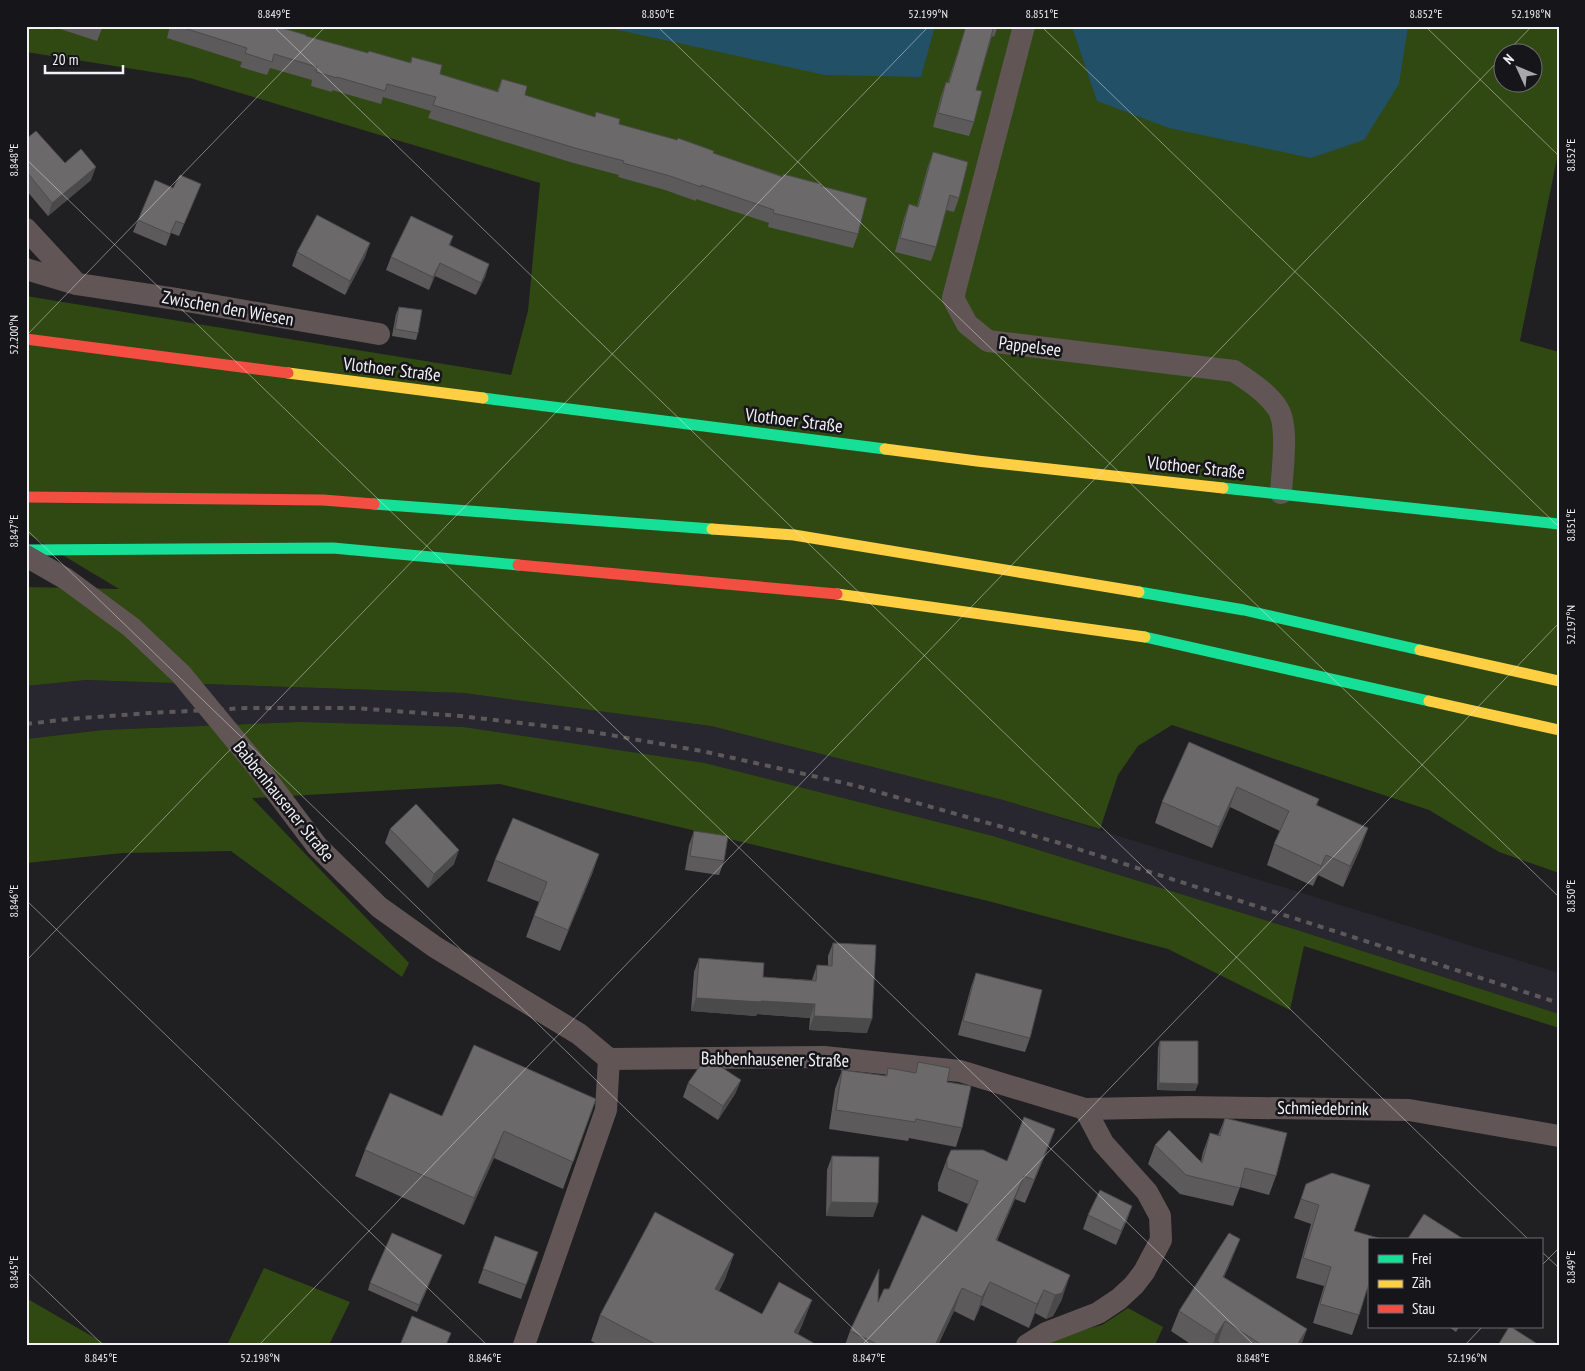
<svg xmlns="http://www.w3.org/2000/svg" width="1585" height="1371" viewBox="0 0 1585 1371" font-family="'PT Sans Narrow',sans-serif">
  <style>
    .built { fill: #28262f }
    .green { fill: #304912; fill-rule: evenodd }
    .water { fill: #215067 }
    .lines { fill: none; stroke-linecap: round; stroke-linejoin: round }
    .street { stroke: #615555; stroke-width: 22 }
    .fast { stroke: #16e098; stroke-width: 11 }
    .slow { stroke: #ffcf43; stroke-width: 11 }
    .jam { stroke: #f24e42; stroke-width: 11 }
    .rail { stroke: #5d5859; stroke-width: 4; stroke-dasharray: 6 6; stroke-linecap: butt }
    .street-bridge { stroke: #615555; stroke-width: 22 }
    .wall { fill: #5c5a5b }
    .shaded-wall { fill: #4b4a4a }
    .building { fill: #6b696a; stroke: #4b4a4a }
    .ticks { fill: none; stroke: #f2f1f5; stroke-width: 1; stroke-opacity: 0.45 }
    .labels { text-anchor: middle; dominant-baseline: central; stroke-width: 5; stroke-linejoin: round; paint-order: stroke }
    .street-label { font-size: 18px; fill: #f2f1f5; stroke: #16151a }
    .neatline { fill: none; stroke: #f2f1f5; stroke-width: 2 }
    .ticks-label { font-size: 12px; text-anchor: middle; fill: #f2f1f5 }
  </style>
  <rect width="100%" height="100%" fill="#201f22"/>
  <polygon class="built" points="86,680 464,693 711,726 1003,800 1559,973 1559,1014 1297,930 993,836 705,763 299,722 103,730 26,739 26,686"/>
  <g class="green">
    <path d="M26,26H1559V148L1520,341L1559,352V873L1499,852L1429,810L1172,725L1138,746L1118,775L1100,829L1003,800L711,726L464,693L86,680L26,686V587L119,589L26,533V296L511,375L528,311L540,183L190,78L26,52ZM1502,52H1532V82H1502Z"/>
    <polygon points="299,722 463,727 705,763 993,836 1297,930 1559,1014 1559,1028 1304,946 1290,1010 1168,949 992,902 500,784 252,798 409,963 402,977 231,851 123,853 26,863 26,739 103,730"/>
    <polygon points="264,1268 350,1302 329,1345 227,1345"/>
    <polygon points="26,1298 107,1345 26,1345"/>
    <polygon points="1128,1308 1163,1327 1155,1345 1046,1344 1057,1336 1102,1325"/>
  </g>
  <g class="water">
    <polygon points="600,26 935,26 921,77 825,75"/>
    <polygon points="1074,26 1408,26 1399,84 1364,140 1311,158 1169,128 1097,101 1073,30"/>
  </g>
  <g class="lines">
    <g class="street">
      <path d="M1024,26L953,298L967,324L988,341L1234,371C1249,381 1268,393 1278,409C1289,427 1282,472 1281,493"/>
      <polyline points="26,229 77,284 176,299 379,334"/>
      <polyline points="26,269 76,284"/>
      <polyline points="256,765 317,846 379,907 435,947 579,1034 609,1059 824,1057 960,1071 1085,1109 1187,1107 1409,1110 1559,1136"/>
      <polyline points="524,1345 606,1110 609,1059"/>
      <polyline points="1027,1345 1046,1333 1098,1313 1119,1299 1134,1285 1144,1272 1161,1240 1160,1216 1147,1192 1103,1143 1085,1109"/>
    </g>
    <g class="fast">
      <polyline points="483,398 885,449"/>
      <polyline points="1223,488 1559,524"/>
      <polyline points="374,504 712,529"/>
      <polyline points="26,550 333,548 518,565"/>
      <polyline points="1139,592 1244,610 1420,650"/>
      <polyline points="1145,637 1429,701"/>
    </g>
    <g class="slow">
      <polyline points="288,373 483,398"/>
      <polyline points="885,449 977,461 1223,488"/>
      <polyline points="712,529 794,535 1139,592"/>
      <polyline points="837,594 1145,637"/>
      <polyline points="1420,650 1559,681"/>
      <polyline points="1429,701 1559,730"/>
    </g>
    <g class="jam">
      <polyline points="26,339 288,373"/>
      <polyline points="26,497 323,500 374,504"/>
      <polyline points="518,565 837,594"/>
    </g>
    <polyline class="rail" points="26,724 69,719 150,713 247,708 355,708 460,716 581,730 702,751 853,785 1056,842 1559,1003"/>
    <polyline class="street-bridge" points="26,556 66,579 131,627 181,674 256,765"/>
  </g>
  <g class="wall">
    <polygon points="46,26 103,26 97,41 54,27 52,30"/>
    <polygon points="170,26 273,26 306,36 368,53 410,63 412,57 440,74 497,91 502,79 525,95 595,117 596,112 619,124 713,153 782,176 821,186 858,234 853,248 768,227 769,223 696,199 696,201 665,190 618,177 619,175 570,162 428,118 431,111 383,97 381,104 332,90 332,92 311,86 312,80 270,68 267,75 240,67 242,62 167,38"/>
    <polygon points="966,26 998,26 994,37 992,36 976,90 974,122 969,136 933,127 941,96 946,82 948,82"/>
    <polygon points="26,139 91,180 48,216 26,190"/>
    <polygon points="933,152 959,198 954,212 946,210 936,247 931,261 895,252 904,218 909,204 917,206 928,166"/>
    <polygon points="201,184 179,236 171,233 166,246 133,232 138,220 173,188"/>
    <polygon points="453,236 450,245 489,264 485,277 476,295 435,276 429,290 386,270 391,257"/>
    <polygon points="370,243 365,257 345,295 292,266 297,252"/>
    <polygon points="399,307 418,333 416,340 392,336 396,314"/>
    <polygon points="1189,742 1319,799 1317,805 1368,828 1360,849 1343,887 1318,875 1313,886 1267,865 1274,844 1280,831 1230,807 1212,848 1155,823 1162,802"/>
    <polygon points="390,829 454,864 428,888 385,843"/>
    <polygon points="694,831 724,861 719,875 685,870 689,845"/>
    <polygon points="599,854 592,874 560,951 526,937 539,902 487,881 495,860"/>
    <polygon points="833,943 867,1033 809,1030 810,1018 757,1014 756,1016 691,1011 694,972 699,958 763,977 812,980 817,965 828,966 828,956"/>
    <polygon points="976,973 1030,1038 1025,1052 958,1035 971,987"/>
    <polygon points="1160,1041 1198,1084 1195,1091 1157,1090 1158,1048"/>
    <polygon points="918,1062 947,1082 962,1128 956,1147 909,1138 908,1141 829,1129 835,1089 842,1070 885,1076 888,1068 914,1073"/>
    <polygon points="741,1080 735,1094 718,1120 683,1097 688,1083"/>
    <polygon points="596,1099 563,1189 494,1158 464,1225 355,1176 365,1150 442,1116"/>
    <polygon points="1225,1118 1276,1176 1269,1195 1240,1187 1233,1206 1180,1194 1148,1164 1155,1145 1201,1161 1203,1152 1210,1133 1218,1135"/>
    <polygon points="1055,1129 1046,1153 1025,1203 1015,1199 997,1241 1062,1299 1053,1316 1046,1319 1035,1313 1029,1328 981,1305 974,1321 954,1311 938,1345 845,1345 850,1331 878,1302 889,1289 957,1232 968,1204 938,1191 938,1183 947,1159 1007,1161"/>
    <polygon points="832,1156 873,1217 826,1216 827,1170"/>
    <polygon points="1306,1184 1354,1231 1369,1240 1359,1315 1352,1335 1313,1323 1324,1286 1296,1278 1311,1224 1294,1218"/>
    <polygon points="1132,1206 1127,1220 1116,1245 1083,1229 1088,1215"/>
    <polygon points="495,1236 526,1285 521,1299 478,1283"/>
    <polygon points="734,1254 725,1279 719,1291 762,1314 812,1300 802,1325 798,1334 817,1345 599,1345 591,1341 600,1315"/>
    <polygon points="1232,1259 1224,1277 1307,1329 1301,1345 1222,1345 1218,1342 1216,1345 1192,1345 1171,1331 1179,1311"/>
    <polygon points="439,1262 417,1312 368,1290 370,1283"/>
    <polygon points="1449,1327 1459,1327 1456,1332"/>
  </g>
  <g class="shaded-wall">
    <polygon points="96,167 91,180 48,216 52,203"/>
    <polygon points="370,243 365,257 345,295 350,281"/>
    <polygon points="440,263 435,276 429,290 433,277"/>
    <polygon points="489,264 485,277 476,295 481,283"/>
    <polygon points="1237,787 1230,807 1212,848 1219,827"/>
    <polygon points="1368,828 1360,849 1343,887 1350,866"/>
    <polygon points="459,850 454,864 428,888 434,874"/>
    <polygon points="599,854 592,874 560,951 568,930"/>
    <polygon points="1326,855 1318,875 1313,886 1321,866"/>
    <polygon points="696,998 761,1001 815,1004 810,1018 757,1014 756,1016 691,1011"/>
    <polygon points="814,1016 872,1019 867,1033 809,1030"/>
    <polygon points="741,1080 735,1094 718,1120 723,1106"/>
    <polygon points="1159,1083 1198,1084 1195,1091 1157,1090"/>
    <polygon points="1055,1129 1046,1153 1025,1203 1034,1180"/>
    <polygon points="504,1131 494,1158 464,1225 474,1198"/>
    <polygon points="1024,1176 1015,1199 987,1264 996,1240"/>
    <polygon points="831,1202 878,1203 873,1217 826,1216"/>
    <polygon points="1132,1206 1127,1220 1116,1245 1121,1231"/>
    <polygon points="1240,1239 1232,1259 1215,1297 1223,1277"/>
    <polygon points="734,1254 725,1279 706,1315 715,1289"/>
    <polygon points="442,1255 439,1262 417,1312 419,1305"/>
    <polygon points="1070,1275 1062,1299 1053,1316 1046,1319 1055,1295"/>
    <polygon points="990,1282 981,1305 974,1321 982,1297"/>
    <polygon points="962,1288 954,1311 938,1345 935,1345"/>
    <polygon points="1044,1290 1035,1313 1029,1328 1037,1304"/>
    <polygon points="812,1300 802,1325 792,1345 794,1332"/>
    <polygon points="1225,1321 1218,1342 1216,1345 1213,1345 1216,1335"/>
    <polygon points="1307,1329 1301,1345 1297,1345"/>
  </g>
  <g class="building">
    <polygon points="178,26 273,26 279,28 279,27 306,35 306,36 368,53 369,51 411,63 412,57 442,65 440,74 498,92 502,79 527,86 525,95 595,117 596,112 620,119 619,124 677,140 678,138 714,151 713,153 783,177 783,174 821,184 821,186 867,198 858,234 773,213 774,210 701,185 701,187 670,176 623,163 624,161 575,148 433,105 436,97 387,84 385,91 337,77 337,78 316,72 317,67 274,54 272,62 245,53 247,48"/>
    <polygon points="966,26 994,26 976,90 982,91 974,122 938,113 946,82 949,83"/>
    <polygon points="36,131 65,163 81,149 96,167 52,203 26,171 26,168 29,165 26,161 26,139"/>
    <polygon points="933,152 968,162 959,198 950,195 936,247 900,238 909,204 918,207"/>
    <polygon points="180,175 201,184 184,224 176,221 170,234 138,220 155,180 173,188"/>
    <polygon points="317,215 370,243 350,281 297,252"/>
    <polygon points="411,216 453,236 449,245 489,264 481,283 440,263 433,277 391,257"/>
    <polygon points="399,307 422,310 418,333 395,329"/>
    <polygon points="1189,742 1319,799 1316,805 1368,828 1350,866 1326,855 1321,866 1274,844 1289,811 1237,787 1219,827 1162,802"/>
    <polygon points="416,804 459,850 434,874 390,829"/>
    <polygon points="513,818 599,854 568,930 534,916 547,882 495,860"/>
    <polygon points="694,831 728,836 724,861 690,856"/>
    <polygon points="833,943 876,945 872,1019 814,1016 815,1004 761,1001 761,1002 696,998 699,958 764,963 763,977 816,981 817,965 832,966"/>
    <polygon points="976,973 1042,990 1030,1038 963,1021"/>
    <polygon points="1160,1041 1198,1041 1198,1084 1159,1083"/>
    <polygon points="474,1045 596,1099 573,1162 504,1131 474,1198 365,1150 390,1093 442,1116"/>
    <polygon points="706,1057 741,1080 723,1106 688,1083"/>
    <polygon points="918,1062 950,1068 947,1082 971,1086 962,1128 916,1119 915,1122 836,1110 842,1070 887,1076 888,1068 916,1073"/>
    <polygon points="1024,1117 1055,1129 1034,1180 1024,1176 996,1240 1070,1275 1062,1293 1055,1295 1044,1290 1037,1304 990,1282 982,1297 962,1288 935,1345 879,1345 850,1331 879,1269 878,1302 884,1289 889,1289 922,1215 957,1232 978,1181 947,1168 947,1159 951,1150 983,1150 1007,1161"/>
    <polygon points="1225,1118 1287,1133 1276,1176 1245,1168 1240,1188 1186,1175 1155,1145 1169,1130 1202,1163 1210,1133 1220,1136"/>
    <polygon points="832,1156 879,1157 878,1203 831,1202"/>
    <polygon points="1332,1173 1370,1185 1354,1231 1385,1240 1369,1240 1369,1283 1359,1315 1320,1304 1331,1267 1303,1258 1319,1205 1301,1199 1306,1184"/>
    <polygon points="1100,1190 1132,1206 1121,1231 1088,1215"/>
    <polygon points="655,1212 734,1254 715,1289 762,1314 779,1282 812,1300 794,1332 817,1345 657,1345 600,1315"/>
    <polygon points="1424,1214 1465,1240 1407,1240"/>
    <polygon points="392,1233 442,1255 419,1305 370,1283"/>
    <polygon points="1229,1233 1240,1239 1223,1277 1307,1329 1297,1345 1262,1345 1225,1321 1216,1335 1179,1311"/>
    <polygon points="495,1236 538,1252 526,1285 483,1269"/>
    <polygon points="412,1316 451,1333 446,1345 400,1345"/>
    <polygon points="1509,1327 1511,1327 1536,1343 1535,1345 1498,1345"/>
  </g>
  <path class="ticks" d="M273,26L1529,1240M657,26L1559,897M1041,26L1559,527M1425,26L1559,156M1507,52L1532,26M26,159L1254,1345M26,336L326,26M26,529L870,1345M26,900L487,1345M26,961L929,26M1541,1251L1559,1268M1541,1266L1559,1248M26,1271L103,1345M259,1345L1502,57M862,1345L1559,623M1465,1345L1482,1327"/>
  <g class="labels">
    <g class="street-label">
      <text transform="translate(228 308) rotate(10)">Zwischen den Wiesen</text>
      <text transform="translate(1030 346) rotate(7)">Pappelsee</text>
      <text transform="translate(392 369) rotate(7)">Vlothoer Straße</text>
      <text transform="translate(794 420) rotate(7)">Vlothoer Straße</text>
      <text transform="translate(1196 467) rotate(6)">Vlothoer Straße</text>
      <text transform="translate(284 801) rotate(51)">Babbenhausener Straße</text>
      <text transform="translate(775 1059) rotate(1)">Babbenhausener Straße</text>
      <text transform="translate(1323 1108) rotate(1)">Schmiedebrink</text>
    </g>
  </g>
  <rect width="1585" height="1371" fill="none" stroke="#16151a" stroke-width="55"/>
  <rect x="1368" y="1238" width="175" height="90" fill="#16151a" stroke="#6e6d72"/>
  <rect x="1378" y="1255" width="25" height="8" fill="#16e098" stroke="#6e6d72"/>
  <text x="1412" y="1264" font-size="15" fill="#f2f1f5">Frei</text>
  <rect x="1378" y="1280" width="25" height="8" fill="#ffcf43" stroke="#6e6d72"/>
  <text x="1412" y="1288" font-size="15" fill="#f2f1f5">Zäh</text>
  <rect x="1378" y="1305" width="25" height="8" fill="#f24e42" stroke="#6e6d72"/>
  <text x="1412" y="1314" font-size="15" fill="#f2f1f5">Stau</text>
  <g transform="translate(1518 68) rotate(314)"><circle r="24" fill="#16151a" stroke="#6e6d72"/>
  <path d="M0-4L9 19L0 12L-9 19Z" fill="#a8a8ab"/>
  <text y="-8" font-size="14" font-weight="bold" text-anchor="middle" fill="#f2f1f5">N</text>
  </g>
  <path d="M45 65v8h78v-8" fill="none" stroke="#f2f1f5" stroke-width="2.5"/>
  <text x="52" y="65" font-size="15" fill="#f2f1f5" stroke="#16151a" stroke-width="4" paint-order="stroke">20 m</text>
  <rect x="28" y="28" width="1530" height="1316" class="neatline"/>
  <g class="ticks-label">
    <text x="274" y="18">8.849°E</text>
    <text x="658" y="18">8.850°E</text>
    <text x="928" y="18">52.199°N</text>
    <text x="1042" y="18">8.851°E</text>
    <text x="1426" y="18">8.852°E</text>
    <text x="1531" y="18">52.198°N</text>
    <text transform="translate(1571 155) rotate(-90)" y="4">8.852°E</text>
    <text transform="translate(14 160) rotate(-90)" y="4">8.848°E</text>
    <text transform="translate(14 335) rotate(-90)" y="4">52.200°N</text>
    <text transform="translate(1571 525) rotate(-90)" y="4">8.851°E</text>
    <text transform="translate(14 531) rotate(-90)" y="4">8.847°E</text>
    <text transform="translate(1571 625) rotate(-90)" y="4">52.197°N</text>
    <text transform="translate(1571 896) rotate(-90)" y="4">8.850°E</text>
    <text transform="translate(14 901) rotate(-90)" y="4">8.846°E</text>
    <text transform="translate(1571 1267) rotate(-90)" y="4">8.849°E</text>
    <text transform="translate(14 1272) rotate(-90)" y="4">8.845°E</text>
    <text x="101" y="1362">8.845°E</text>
    <text x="260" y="1362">52.198°N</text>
    <text x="485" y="1362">8.846°E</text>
    <text x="869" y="1362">8.847°E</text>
    <text x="1253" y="1362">8.848°E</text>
    <text x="1467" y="1362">52.196°N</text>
  </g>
</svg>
